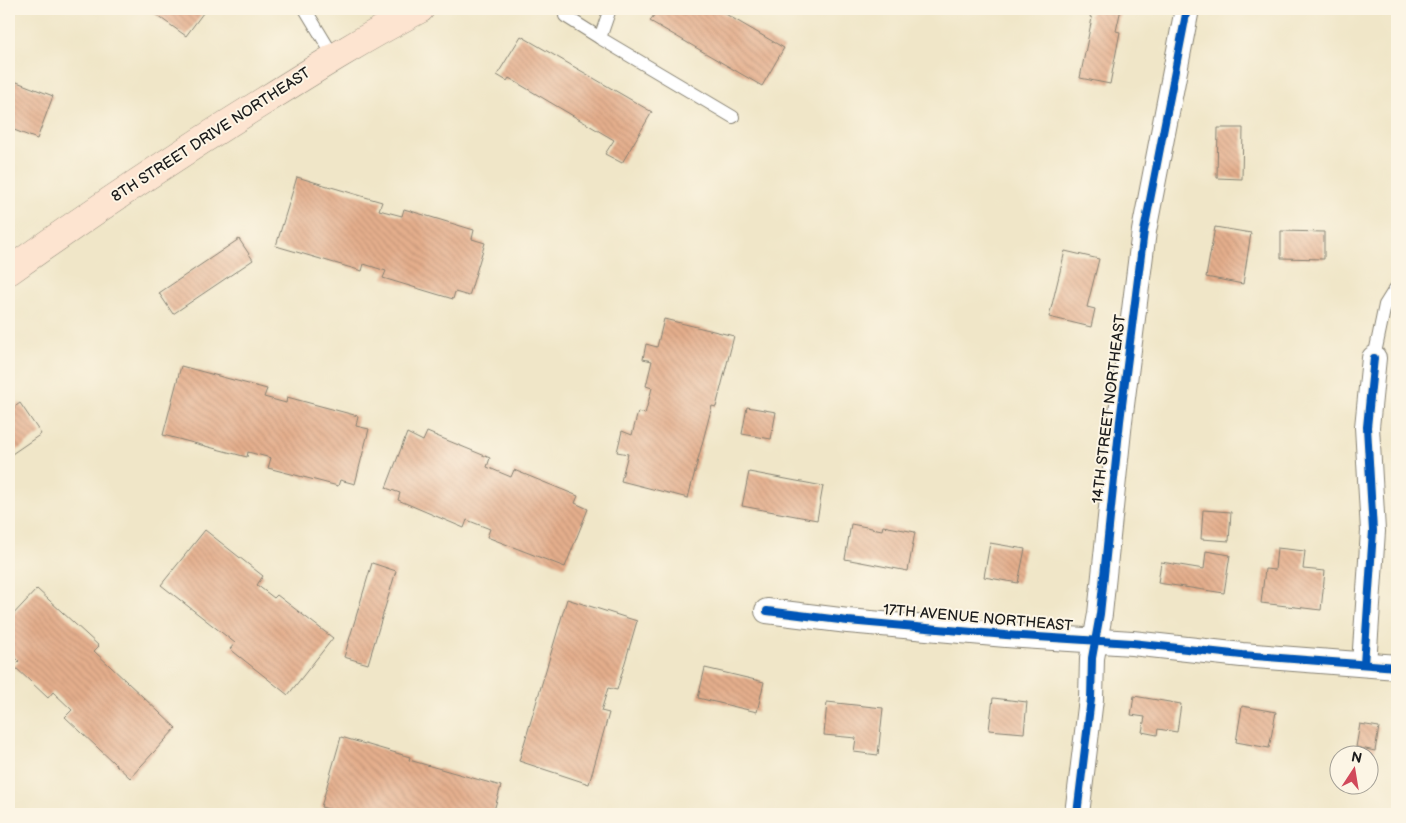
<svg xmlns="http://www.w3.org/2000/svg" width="1406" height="823" viewBox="0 0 1406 823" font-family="'Balsamiq Sans',sans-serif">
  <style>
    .building { fill: url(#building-back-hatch) }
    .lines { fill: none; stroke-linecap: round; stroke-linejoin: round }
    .service-casing { stroke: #868172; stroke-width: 14 }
    .minor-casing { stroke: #868172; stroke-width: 26 }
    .secondary-casing { stroke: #868172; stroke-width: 29 }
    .service { stroke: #fff; stroke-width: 12 }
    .minor { stroke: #fff; stroke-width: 24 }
    .secondary { stroke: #fde4d0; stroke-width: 28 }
    .cycleway-casing { stroke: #fcf5e5; stroke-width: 11 }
    .cycleway { stroke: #0057b8; stroke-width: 8 }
    .labels { text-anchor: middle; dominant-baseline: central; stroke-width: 4; stroke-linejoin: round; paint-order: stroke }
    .street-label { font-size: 15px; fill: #1c1c1c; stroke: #fcf5e5 }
  </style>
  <defs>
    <pattern id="building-back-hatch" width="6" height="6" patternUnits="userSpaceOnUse" patternTransform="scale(1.25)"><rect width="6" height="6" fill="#e4ae8c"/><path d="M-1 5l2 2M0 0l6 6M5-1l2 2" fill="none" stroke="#c39578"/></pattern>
  </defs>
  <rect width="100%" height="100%" fill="#fcf5e5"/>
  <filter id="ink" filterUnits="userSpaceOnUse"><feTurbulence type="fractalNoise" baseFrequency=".02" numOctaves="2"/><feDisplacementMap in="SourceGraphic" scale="10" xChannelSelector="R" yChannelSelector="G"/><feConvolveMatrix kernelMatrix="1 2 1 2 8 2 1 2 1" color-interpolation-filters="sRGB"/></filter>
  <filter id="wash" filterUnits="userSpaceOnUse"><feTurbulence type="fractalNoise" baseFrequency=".0096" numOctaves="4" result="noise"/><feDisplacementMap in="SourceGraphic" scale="20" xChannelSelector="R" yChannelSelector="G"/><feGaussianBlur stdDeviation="1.12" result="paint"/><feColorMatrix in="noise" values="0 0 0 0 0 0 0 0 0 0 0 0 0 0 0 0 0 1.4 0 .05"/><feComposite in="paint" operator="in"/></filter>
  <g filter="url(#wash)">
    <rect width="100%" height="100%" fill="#f0e6c8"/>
    <g id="blocks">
      <g class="building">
        <polygon points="148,9 206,9 186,36"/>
        <polygon points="658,9 717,9 784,48 762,86 650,21"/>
        <polygon points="1092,9 1121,9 1116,31 1120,32 1110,84 1080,78 1092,18 1090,17"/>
        <polygon points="521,36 652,112 622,163 605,154 614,140 509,78 507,81 497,75"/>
        <polygon points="9,79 53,96 37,139 9,128"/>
        <polygon points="1218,128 1243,128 1242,179 1217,178"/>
        <polygon points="297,177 382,202 379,210 402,216 404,209 474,230 472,239 485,243 469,296 455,292 453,299 383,278 386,271 364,264 362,271 276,246"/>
        <polygon points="1215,227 1251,233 1243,284 1206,277"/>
        <polygon points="1281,231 1324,232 1324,259 1281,258"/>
        <polygon points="239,239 253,260 173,314 159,293"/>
        <polygon points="1065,251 1099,259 1087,307 1095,309 1091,327 1049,317"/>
        <polygon points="664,319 734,336 716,407 712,406 688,498 621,481 628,454 617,452 622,431 632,435 638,412 645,414 652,388 646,386 652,361 643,359 646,344 657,347"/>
        <polygon points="181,366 267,389 264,397 286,403 287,397 358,416 356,426 369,429 355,484 340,480 338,486 268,468 271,458 248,452 247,457 163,435"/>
        <polygon points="20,403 41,434 9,456 9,411"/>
        <polygon points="747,407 776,412 771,439 742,434"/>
        <polygon points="427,432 490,458 487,467 511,477 514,470 578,496 575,503 588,509 565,567 487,537 490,529 467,520 464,528 398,500 400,493 386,488 407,433 423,441"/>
        <polygon points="749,472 823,486 817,520 742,506"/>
        <polygon points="1203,510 1231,512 1229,541 1201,539"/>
        <polygon points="851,524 882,530 883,526 915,532 908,571 845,559"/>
        <polygon points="205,530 263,576 257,585 274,598 277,595 333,638 288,695 230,649 235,643 161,585"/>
        <polygon points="990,543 1025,549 1018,583 984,577"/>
        <polygon points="1277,548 1305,551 1303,569 1325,571 1321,610 1261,603 1265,569 1275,570"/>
        <polygon points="1206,551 1230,555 1224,593 1158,583 1161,562 1204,569"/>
        <polygon points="372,563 396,571 368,664 344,657"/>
        <polygon points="37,589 99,646 94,651 176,728 130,778 65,717 72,710 53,692 48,698 14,666 19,661 9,651 9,619"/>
        <polygon points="567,599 637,621 617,690 608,688 601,711 609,713 589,784 519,761"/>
        <polygon points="705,668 764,682 757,712 698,698"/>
        <polygon points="1134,696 1181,704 1177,732 1158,729 1157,735 1142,732 1145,717 1131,715"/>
        <polygon points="993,698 1027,702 1024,733 989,730"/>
        <polygon points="827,702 883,708 878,755 854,752 856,738 824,735"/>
        <polygon points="1242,706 1276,712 1269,748 1236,742"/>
        <polygon points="1360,724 1379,727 1375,751 1356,747"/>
        <polygon points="341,737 410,757 409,760 501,786 493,814 348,814 321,807"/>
      </g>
    </g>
  </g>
  <g filter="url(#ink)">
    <use href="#blocks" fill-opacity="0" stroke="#868172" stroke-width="1"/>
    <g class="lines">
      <defs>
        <g id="service">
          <polyline points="305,9 334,57"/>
          <polyline points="610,9 600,38 733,117"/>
          <polyline points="565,16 600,38"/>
          <polyline points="1374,358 1385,305 1395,289 1397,288"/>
        </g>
        <g id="minor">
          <polyline points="767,611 848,621 1006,635 1132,643 1242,655 1397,667"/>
          <polyline points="1364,664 1373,531 1367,427 1374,358"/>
          <polyline points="1077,814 1091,699 1092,658 1100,614 1120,421 1144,231 1187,9"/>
        </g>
        <path id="secondary" d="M9,271C92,212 177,155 264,101C315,69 366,37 420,9"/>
      </defs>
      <use href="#service" class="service-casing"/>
      <use href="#minor" class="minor-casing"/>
      <use href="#secondary" class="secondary-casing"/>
      <use href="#service" class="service"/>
      <use href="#minor" class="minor"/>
      <use href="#secondary" class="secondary"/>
      <defs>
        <g id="cycleway">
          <polyline points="767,611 848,621 1006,635 1132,643 1242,655 1397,667"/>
          <polyline points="1364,664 1373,531 1367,427 1374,358"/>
          <polyline points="1077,814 1091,699 1092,658 1100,614 1120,421 1144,231 1187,9"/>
        </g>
      </defs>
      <use href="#cycleway" class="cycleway-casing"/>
      <use href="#cycleway" class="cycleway"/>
    </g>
  </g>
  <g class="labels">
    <g class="street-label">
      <text transform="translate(211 135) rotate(-33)">8TH STREET DRIVE NORTHEAST</text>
      <text transform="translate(1109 409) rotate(-83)">14TH STREET NORTHEAST</text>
      <text transform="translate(978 618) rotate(5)">17TH AVENUE NORTHEAST</text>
    </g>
  </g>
  <rect width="1406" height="823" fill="none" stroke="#fcf5e5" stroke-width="30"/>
  <g transform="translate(1354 770) rotate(12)"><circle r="24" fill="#fcf5e5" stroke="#a29e95"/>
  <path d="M0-4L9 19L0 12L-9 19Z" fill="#d1495b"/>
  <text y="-8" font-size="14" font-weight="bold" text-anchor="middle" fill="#1c1c1c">N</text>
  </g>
</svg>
